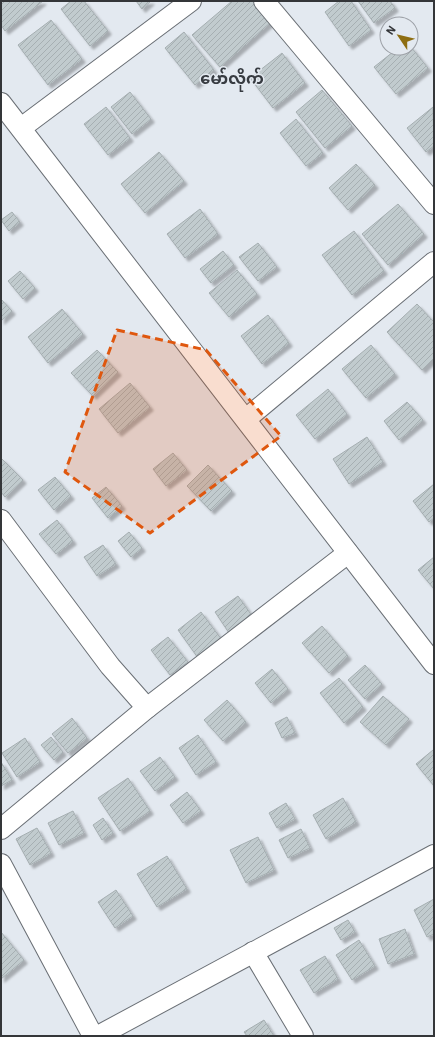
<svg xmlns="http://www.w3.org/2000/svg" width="435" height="1037" viewBox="0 0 435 1037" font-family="'IBM Plex Sans','Noto Sans Myanmar',sans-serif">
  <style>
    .building { fill: url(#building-hatch); stroke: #a5aeb1; filter: url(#shadow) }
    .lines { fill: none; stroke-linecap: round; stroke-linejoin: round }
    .street-casing { stroke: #6a6f75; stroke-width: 22 }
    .street { stroke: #fff; stroke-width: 20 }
    .marked { fill: #df570e; fill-opacity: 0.2; stroke: #df570e; stroke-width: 3; stroke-dasharray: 8 5; stroke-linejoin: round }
    .labels { text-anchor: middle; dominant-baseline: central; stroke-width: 3; stroke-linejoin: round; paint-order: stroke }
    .district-label { font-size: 16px; font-weight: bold; fill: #373b41; stroke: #e3e9f0 }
  </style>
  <defs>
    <pattern id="building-hatch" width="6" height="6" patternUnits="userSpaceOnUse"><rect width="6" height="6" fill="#c1cbce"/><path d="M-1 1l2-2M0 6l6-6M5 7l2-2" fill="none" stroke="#a6afb2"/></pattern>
    <filter id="shadow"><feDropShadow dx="3.5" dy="3.5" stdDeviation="1" flood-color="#0004"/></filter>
  </defs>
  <rect width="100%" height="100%" fill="#e3e9f0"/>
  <g class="building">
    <polygon points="1,1 43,1 5,31 1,25"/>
    <polygon points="71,1 84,1 108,31 90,46 61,9"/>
    <polygon points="136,1 151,1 142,9"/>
    <polygon points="232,1 253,1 271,22 220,67 192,35"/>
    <polygon points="339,1 351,1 371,30 349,46 325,12"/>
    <polygon points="358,1 390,1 395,8 374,23"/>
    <polygon points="51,20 82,59 48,85 18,45"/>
    <polygon points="184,32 214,70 195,85 165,48"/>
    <polygon points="411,47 428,68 396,94 374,67 398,48"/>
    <polygon points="282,53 305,83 273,108 250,78"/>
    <polygon points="322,90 352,126 325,148 296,112"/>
    <polygon points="130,92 151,119 132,134 111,107"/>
    <polygon points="106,107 130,138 108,155 84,124"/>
    <polygon points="433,107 434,146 426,152 407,128"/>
    <polygon points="296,119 323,153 306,166 280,133"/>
    <polygon points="159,152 184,181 145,213 121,184"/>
    <polygon points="356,164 375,185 348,210 329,188"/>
    <polygon points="398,204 424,234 388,265 362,234"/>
    <polygon points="200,209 218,234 185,258 167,234"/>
    <polygon points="12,212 20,222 9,231 1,220"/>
    <polygon points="354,231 384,271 352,295 322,255"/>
    <polygon points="258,243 277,267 258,281 239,257"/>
    <polygon points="223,251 234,265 211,283 200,269"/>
    <polygon points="237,270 257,294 229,317 209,293"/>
    <polygon points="20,271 35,288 23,299 8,281"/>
    <polygon points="1,299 12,311 1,321"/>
    <polygon points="417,304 434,322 434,358 422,370 387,332"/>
    <polygon points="62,309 83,334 48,363 28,337"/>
    <polygon points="268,315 289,343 262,364 241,336"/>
    <polygon points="371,345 395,374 366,398 342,369"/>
    <polygon points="97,350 118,372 93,396 71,373"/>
    <polygon points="130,383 150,407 118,433 99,409"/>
    <polygon points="328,389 347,414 315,439 296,415"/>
    <polygon points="407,402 423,420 399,440 384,421"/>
    <polygon points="367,437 383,462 349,484 333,459"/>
    <polygon points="173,453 187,470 166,486 153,469"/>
    <polygon points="1,458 23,480 5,497 1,492"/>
    <polygon points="208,465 232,491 211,511 187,486"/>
    <polygon points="55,477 71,496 54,510 38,490"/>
    <polygon points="434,484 434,518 429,522 413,501"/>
    <polygon points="106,487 122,506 108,518 92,498"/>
    <polygon points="57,520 73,541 56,554 39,534"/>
    <polygon points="129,532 142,548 131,557 118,541"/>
    <polygon points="103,545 116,564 97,576 84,557"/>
    <polygon points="434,557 434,589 418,570"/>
    <polygon points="238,596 255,620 231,636 215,612"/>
    <polygon points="201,612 222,640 198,658 178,630"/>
    <polygon points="322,626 348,656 329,673 302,643"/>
    <polygon points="168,637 188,662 170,675 151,650"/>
    <polygon points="365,665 382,684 365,699 348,680"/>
    <polygon points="272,669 288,689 271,703 255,683"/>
    <polygon points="339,678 363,707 344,723 320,693"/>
    <polygon points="383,696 409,719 386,745 360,722"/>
    <polygon points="227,700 246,722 223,741 204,720"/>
    <polygon points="287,717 295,733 282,738 275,723"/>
    <polygon points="72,718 87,738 68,753 52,734"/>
    <polygon points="198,735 216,762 196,775 179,748"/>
    <polygon points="51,737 63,752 54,760 41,745"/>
    <polygon points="25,738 40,762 17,777 2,753"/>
    <polygon points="433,750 434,751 434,786 416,764"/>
    <polygon points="160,757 175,777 155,791 140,771"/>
    <polygon points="1,762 12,780 1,786"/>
    <polygon points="128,778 150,811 120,831 98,798"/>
    <polygon points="187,792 201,811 183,823 170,805"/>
    <polygon points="343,798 356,822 326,839 313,815"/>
    <polygon points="286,803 295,819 277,828 269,813"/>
    <polygon points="73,811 84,833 59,845 48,823"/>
    <polygon points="103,818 113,833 102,840 93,825"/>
    <polygon points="37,828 51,853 30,865 16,839"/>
    <polygon points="301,829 310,848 288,858 279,840"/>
    <polygon points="258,837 274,870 246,883 230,850"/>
    <polygon points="167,856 187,889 157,907 137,874"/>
    <polygon points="116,890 133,916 115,928 98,902"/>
    <polygon points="434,899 434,934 427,937 414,910"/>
    <polygon points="348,920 355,932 341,940 334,928"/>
    <polygon points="405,929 414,954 388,964 379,939"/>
    <polygon points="1,932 24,960 1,979"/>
    <polygon points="359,940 375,966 352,980 336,955"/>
    <polygon points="325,956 338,979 314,993 300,970"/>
    <polygon points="264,1020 274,1036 247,1036 244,1032"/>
  </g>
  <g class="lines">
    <defs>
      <g id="street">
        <polyline points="264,1 434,204"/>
        <polyline points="1,103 434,664"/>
        <polyline points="21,128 191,1"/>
        <polyline points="246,419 434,262"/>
        <polyline points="1,520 110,666 147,708"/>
        <polyline points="1,829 147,708 348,553"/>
        <polyline points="1,864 93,1036"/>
        <polyline points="253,952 303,1036"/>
        <polyline points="98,1036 434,855"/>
      </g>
    </defs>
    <use href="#street" class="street-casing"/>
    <use href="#street" class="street"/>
  </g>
  <path class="marked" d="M117,330L206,350L281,436L150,533L65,472Z"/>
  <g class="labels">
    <g class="district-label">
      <text x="232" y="78">မော်လိုက်</text>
    </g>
  </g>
  <rect width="435" height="1037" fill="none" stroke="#343639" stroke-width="4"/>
  <g transform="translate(399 36) rotate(305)"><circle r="19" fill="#e3e9f0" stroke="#9da1a7"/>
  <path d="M0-3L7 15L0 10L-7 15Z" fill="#8e6e12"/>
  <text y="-6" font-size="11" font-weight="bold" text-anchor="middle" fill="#343639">N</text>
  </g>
</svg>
